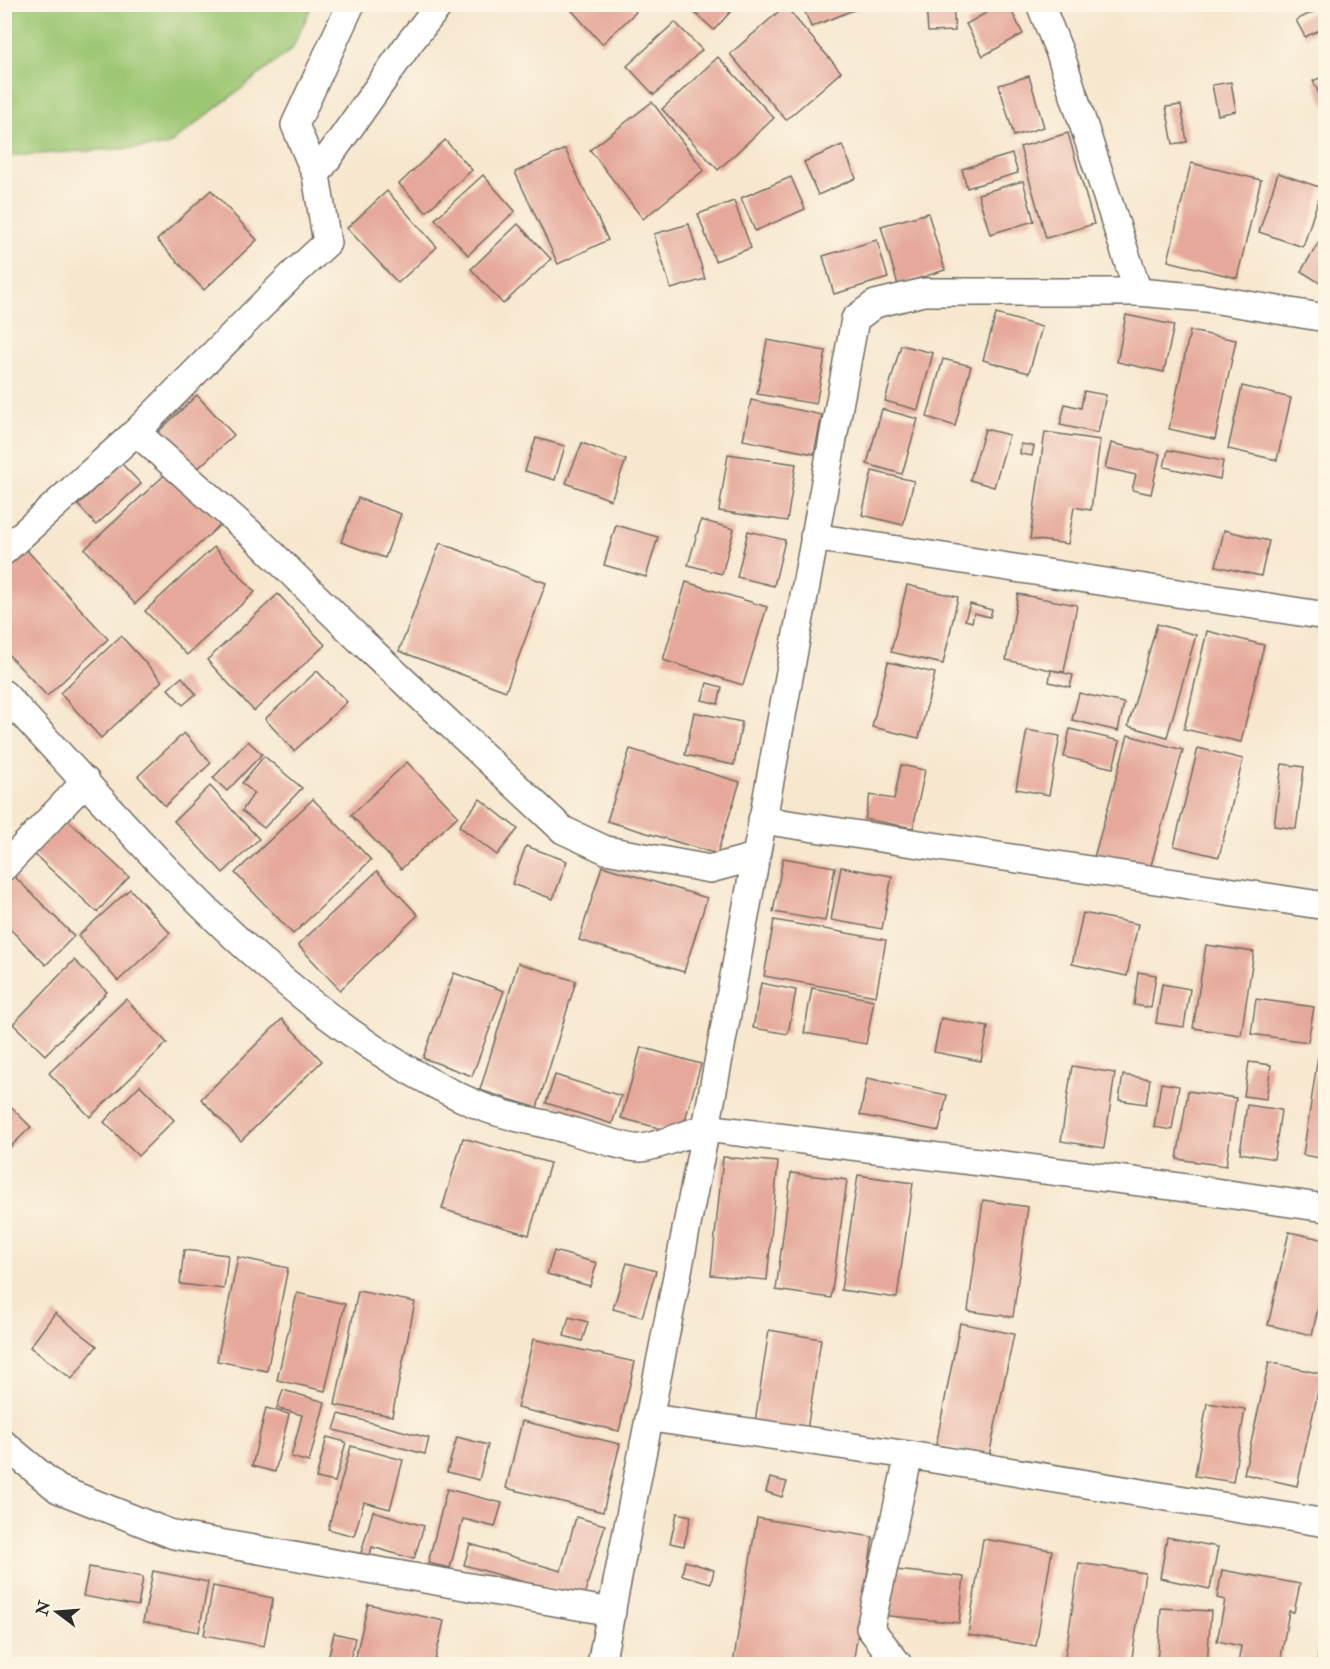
<svg xmlns="http://www.w3.org/2000/svg" width="1330" height="1669" viewBox="0 0 1330 1669" font-family="'IM FELL Double Pica',serif">
  <style>
    .green { fill: #9bc672; stroke: #63784e; stroke-width: 1.5 }
    .building { fill: #e5a89a }
    .lines { fill: none; stroke-linecap: round; stroke-linejoin: round }
    .street-casing { stroke: #726d64; stroke-width: 30 }
    .street { stroke: #fff; stroke-width: 27 }
  </style>
  <rect width="100%" height="100%" fill="#fcf5e5"/>
  <filter id="ink" filterUnits="userSpaceOnUse"><feTurbulence type="fractalNoise" baseFrequency=".0167" numOctaves="2"/><feDisplacementMap in="SourceGraphic" scale="12" xChannelSelector="R" yChannelSelector="G"/><feConvolveMatrix kernelMatrix="1 2 1 2 8 2 1 2 1" color-interpolation-filters="sRGB"/></filter>
  <filter id="wash" filterUnits="userSpaceOnUse"><feTurbulence type="fractalNoise" baseFrequency=".008" numOctaves="4" result="noise"/><feDisplacementMap in="SourceGraphic" scale="24" xChannelSelector="R" yChannelSelector="G"/><feGaussianBlur stdDeviation="1.35" result="paint"/><feColorMatrix in="noise" values="0 0 0 0 0 0 0 0 0 0 0 0 0 0 0 0 0 1.4 0 .05"/><feComposite in="paint" operator="in"/></filter>
  <g filter="url(#wash)">
    <rect width="100%" height="100%" fill="#f7e7cf"/>
    <polygon class="green" points="5,4 312,4 312,5 292,49 167,146 5,156"/>
    <g id="blocks">
      <g class="building">
        <polygon points="566,4 629,4 636,12 602,44"/>
        <polygon points="685,4 728,4 733,9 714,30"/>
        <polygon points="802,4 860,4 861,7 811,27"/>
        <polygon points="926,4 953,4 955,31 928,32"/>
        <polygon points="1002,4 1008,4 1023,34 983,56 966,24"/>
        <polygon points="785,6 841,72 786,120 730,54"/>
        <polygon points="1326,6 1326,27 1305,37 1296,20"/>
        <polygon points="675,22 702,50 654,95 627,66"/>
        <polygon points="718,57 774,118 718,170 662,109"/>
        <polygon points="1326,75 1326,108 1313,81"/>
        <polygon points="1029,76 1044,127 1014,136 999,85"/>
        <polygon points="1231,82 1236,111 1218,115 1212,85"/>
        <polygon points="652,102 704,170 643,219 590,150"/>
        <polygon points="1181,105 1187,142 1173,144 1166,107"/>
        <polygon points="1068,133 1094,224 1046,238 1020,147"/>
        <polygon points="445,140 472,170 426,212 399,184"/>
        <polygon points="842,145 856,178 818,195 804,162"/>
        <polygon points="565,149 608,240 558,264 515,172"/>
        <polygon points="1012,154 1018,173 967,188 962,169"/>
        <polygon points="1191,163 1261,180 1237,278 1168,261"/>
        <polygon points="1278,173 1322,188 1303,247 1259,232"/>
        <polygon points="483,175 515,211 468,255 435,219"/>
        <polygon points="791,177 805,209 755,231 741,198"/>
        <polygon points="1023,181 1034,221 990,234 978,194"/>
        <polygon points="211,190 257,240 204,290 157,240"/>
        <polygon points="387,191 437,247 398,283 347,228"/>
        <polygon points="734,201 751,248 715,261 698,214"/>
        <polygon points="928,213 945,270 898,285 881,226"/>
        <polygon points="518,224 551,259 503,304 471,269"/>
        <polygon points="689,224 705,279 671,289 654,234"/>
        <polygon points="877,240 888,278 834,294 823,256"/>
        <polygon points="1319,242 1326,246 1326,287 1301,271"/>
        <polygon points="996,314 1042,327 1029,373 983,360"/>
        <polygon points="1126,315 1174,325 1164,372 1117,362"/>
        <polygon points="1190,331 1236,340 1215,439 1169,429"/>
        <polygon points="767,340 826,351 816,404 757,394"/>
        <polygon points="901,345 933,353 918,410 885,401"/>
        <polygon points="943,359 971,366 955,426 927,417"/>
        <polygon points="1242,386 1291,398 1277,460 1228,449"/>
        <polygon points="1084,391 1106,395 1098,433 1060,425 1065,404 1081,408"/>
        <polygon points="197,395 234,435 194,472 157,433"/>
        <polygon points="751,400 822,415 814,454 743,440"/>
        <polygon points="882,409 918,419 902,474 867,464"/>
        <polygon points="985,429 1009,435 994,487 970,480"/>
        <polygon points="1045,432 1100,440 1091,510 1074,507 1068,544 1030,539"/>
        <polygon points="536,438 565,446 555,480 525,471"/>
        <polygon points="582,443 626,460 611,500 566,483"/>
        <polygon points="1111,443 1160,454 1151,494 1132,490 1136,475 1105,468"/>
        <polygon points="1021,444 1034,446 1032,456 1020,454"/>
        <polygon points="1168,450 1223,461 1220,479 1164,467"/>
        <polygon points="728,454 796,464 787,521 719,511"/>
        <polygon points="121,463 141,484 96,525 78,505"/>
        <polygon points="172,468 222,523 135,604 85,549"/>
        <polygon points="872,471 914,481 903,525 862,515"/>
        <polygon points="358,498 401,514 385,558 341,542"/>
        <polygon points="701,520 734,529 722,574 688,565"/>
        <polygon points="616,525 658,537 646,577 604,565"/>
        <polygon points="1224,530 1269,541 1261,576 1216,566"/>
        <polygon points="748,531 785,540 774,586 737,577"/>
        <polygon points="440,543 546,583 506,691 399,651"/>
        <polygon points="23,546 108,639 47,696 4,650 4,564"/>
        <polygon points="214,547 255,592 187,655 145,611"/>
        <polygon points="686,582 767,607 743,685 663,660"/>
        <polygon points="907,585 958,597 943,664 891,652"/>
        <polygon points="278,594 325,645 254,711 207,660"/>
        <polygon points="1018,594 1077,605 1064,672 1051,670 1073,675 1070,687 1049,682 1051,670 1006,660"/>
        <polygon points="970,604 992,610 990,617 974,613 972,622 965,620"/>
        <polygon points="1157,624 1196,635 1167,737 1128,726"/>
        <polygon points="1207,631 1264,645 1241,742 1184,729"/>
        <polygon points="121,636 162,681 101,738 60,693"/>
        <polygon points="888,662 935,673 919,738 872,727"/>
        <polygon points="317,671 347,702 294,751 265,719"/>
        <polygon points="182,677 196,694 183,705 168,689"/>
        <polygon points="707,683 722,687 718,704 702,700"/>
        <polygon points="1079,693 1124,703 1118,731 1072,720"/>
        <polygon points="694,712 742,722 734,765 685,755"/>
        <polygon points="1070,729 1120,741 1113,768 1064,757"/>
        <polygon points="1027,730 1060,736 1049,795 1016,789"/>
        <polygon points="184,733 211,763 165,806 138,776"/>
        <polygon points="1128,735 1183,750 1148,876 1093,861"/>
        <polygon points="248,741 262,754 227,791 213,778"/>
        <polygon points="1198,748 1243,759 1219,857 1174,846"/>
        <polygon points="630,749 740,782 717,854 607,821"/>
        <polygon points="264,756 302,788 264,828 242,811 254,793 242,783"/>
        <polygon points="407,762 458,816 401,869 351,815"/>
        <polygon points="1282,764 1304,767 1296,829 1274,826"/>
        <polygon points="901,765 925,770 913,828 865,819 870,795 894,799"/>
        <polygon points="210,786 259,839 223,873 174,821"/>
        <polygon points="313,799 371,860 293,934 235,873"/>
        <polygon points="480,799 518,829 497,855 459,826"/>
        <polygon points="67,819 129,877 97,912 34,854"/>
        <polygon points="526,846 567,861 553,899 512,884"/>
        <polygon points="783,858 835,867 825,921 773,912"/>
        <polygon points="602,866 707,898 684,972 579,940"/>
        <polygon points="841,867 892,876 882,929 831,920"/>
        <polygon points="377,871 418,915 340,990 298,945"/>
        <polygon points="14,876 74,936 46,965 4,923 4,885"/>
        <polygon points="130,889 170,933 118,981 78,936"/>
        <polygon points="1083,913 1138,924 1127,976 1072,964"/>
        <polygon points="774,920 886,940 876,996 764,976"/>
        <polygon points="1206,945 1254,952 1241,1035 1193,1028"/>
        <polygon points="74,960 107,992 45,1055 13,1024"/>
        <polygon points="518,963 576,981 537,1108 480,1090"/>
        <polygon points="1138,972 1156,975 1151,1008 1134,1005"/>
        <polygon points="454,973 504,991 472,1076 423,1058"/>
        <polygon points="761,983 796,990 788,1034 753,1028"/>
        <polygon points="1162,984 1190,989 1184,1027 1156,1023"/>
        <polygon points="812,988 874,1000 866,1044 804,1033"/>
        <polygon points="126,999 167,1043 90,1117 49,1073"/>
        <polygon points="1256,999 1314,1007 1308,1042 1251,1034"/>
        <polygon points="941,1018 988,1027 981,1061 934,1052"/>
        <polygon points="282,1019 322,1061 241,1141 201,1099"/>
        <polygon points="641,1047 701,1064 681,1134 621,1118"/>
        <polygon points="1318,1056 1326,1057 1326,1159 1303,1155"/>
        <polygon points="1249,1062 1271,1065 1266,1099 1244,1096"/>
        <polygon points="1072,1066 1115,1073 1104,1148 1061,1141"/>
        <polygon points="555,1075 621,1096 612,1124 546,1103"/>
        <polygon points="1123,1075 1150,1079 1146,1104 1119,1100"/>
        <polygon points="867,1078 947,1095 939,1131 860,1115"/>
        <polygon points="1161,1083 1179,1086 1172,1130 1154,1127"/>
        <polygon points="140,1085 174,1120 138,1156 104,1122"/>
        <polygon points="1188,1091 1236,1098 1226,1166 1177,1159"/>
        <polygon points="4,1100 31,1127 4,1153"/>
        <polygon points="1247,1105 1281,1110 1274,1159 1240,1153"/>
        <polygon points="463,1138 550,1163 529,1235 442,1209"/>
        <polygon points="723,1157 778,1162 767,1280 711,1275"/>
        <polygon points="791,1173 847,1180 831,1298 776,1290"/>
        <polygon points="858,1175 913,1183 897,1298 841,1290"/>
        <polygon points="983,1200 1028,1207 1013,1317 968,1311"/>
        <polygon points="1289,1232 1326,1240 1326,1272 1312,1335 1268,1325"/>
        <polygon points="184,1250 228,1255 224,1289 180,1284"/>
        <polygon points="554,1251 597,1263 590,1286 547,1274"/>
        <polygon points="238,1257 288,1268 267,1371 217,1361"/>
        <polygon points="627,1263 656,1271 642,1317 613,1309"/>
        <polygon points="358,1291 415,1302 392,1416 335,1405"/>
        <polygon points="297,1293 345,1304 325,1391 277,1380"/>
        <polygon points="55,1313 97,1346 72,1379 30,1347"/>
        <polygon points="569,1317 588,1322 582,1341 564,1336"/>
        <polygon points="960,1323 1014,1334 989,1456 936,1445"/>
        <polygon points="769,1330 821,1339 807,1430 755,1422"/>
        <polygon points="533,1339 635,1362 619,1431 517,1408"/>
        <polygon points="1269,1362 1322,1374 1297,1486 1244,1474"/>
        <polygon points="283,1390 325,1402 309,1462 291,1457 302,1415 277,1408"/>
        <polygon points="1207,1403 1245,1409 1233,1482 1195,1476"/>
        <polygon points="266,1408 289,1414 275,1472 252,1466"/>
        <polygon points="339,1414 429,1438 425,1454 334,1430"/>
        <polygon points="522,1421 620,1444 603,1512 506,1488"/>
        <polygon points="327,1437 346,1442 335,1482 316,1478"/>
        <polygon points="457,1437 488,1445 479,1480 447,1472"/>
        <polygon points="351,1446 403,1460 390,1509 364,1502 354,1536 328,1529"/>
        <polygon points="1324,1463 1326,1463 1326,1492 1321,1491"/>
        <polygon points="770,1478 787,1482 782,1497 766,1492"/>
        <polygon points="447,1489 502,1503 495,1527 463,1519 450,1568 428,1563"/>
        <polygon points="373,1511 424,1526 414,1559 372,1547 368,1563 359,1560"/>
        <polygon points="677,1513 691,1516 684,1546 670,1543"/>
        <polygon points="576,1517 605,1525 583,1599 464,1565 470,1544 561,1571"/>
        <polygon points="757,1518 873,1537 853,1664 733,1664"/>
        <polygon points="1167,1537 1218,1547 1210,1589 1160,1578"/>
        <polygon points="983,1539 1052,1550 1036,1646 968,1635"/>
        <polygon points="685,1561 714,1570 711,1583 682,1575"/>
        <polygon points="1079,1563 1145,1573 1131,1664 1064,1664"/>
        <polygon points="89,1567 143,1577 138,1606 83,1596"/>
        <polygon points="885,1569 964,1577 959,1623 880,1615"/>
        <polygon points="1222,1570 1300,1584 1294,1612 1289,1611 1280,1664 1238,1664 1241,1646 1217,1641 1225,1600 1217,1598"/>
        <polygon points="153,1571 208,1582 199,1632 143,1622"/>
        <polygon points="213,1586 273,1598 264,1646 204,1635"/>
        <polygon points="368,1604 444,1621 434,1664 354,1664"/>
        <polygon points="1161,1608 1211,1611 1207,1664 1157,1664"/>
        <polygon points="1322,1625 1326,1626 1326,1664 1317,1664"/>
        <polygon points="334,1633 355,1638 349,1664 328,1660"/>
      </g>
    </g>
  </g>
  <g filter="url(#ink)">
    <use href="#blocks" fill-opacity="0" stroke="#726d64" stroke-width="1.5"/>
    <g class="lines">
      <defs>
        <g id="street">
          <polyline points="1040,4 1061,56 1138,292"/>
          <polyline points="316,175 410,42 440,4"/>
          <polyline points="136,432 258,540 361,641 563,830 606,850 710,869 751,858 754,859"/>
          <polyline points="814,537 1326,616"/>
          <polyline points="4,551 136,432 289,278 327,243 316,175 295,125 351,4"/>
          <path d="M4,694C143,842 289,1025 480,1106C504,1116 533,1121 558,1127C573,1131 631,1150 641,1148C663,1145 685,1134 706,1128L1172,1186L1326,1208"/>
          <polyline points="762,820 1326,906"/>
          <polyline points="4,867 86,781"/>
          <polyline points="651,1418 909,1455 1326,1523"/>
          <polyline points="4,1444 58,1489 174,1535 612,1612"/>
          <polyline points="601,1664 706,1128 855,319 875,304 924,292 1138,292 1206,298 1326,318"/>
          <polyline points="898,1664 870,1628 909,1455"/>
        </g>
      </defs>
      <use href="#street" class="street-casing"/>
      <use href="#street" class="street"/>
    </g>
  </g>
  <rect width="1330" height="1669" fill="none" stroke="#fcf5e5" stroke-width="24"/>
  <g transform="translate(57 1612) rotate(286)" stroke="#fcf5e5" stroke-width="4.5" paint-order="stroke">
  <path d="M0-4.5L10 22L0 15L-10 22Z" fill="#2b2b2b"/>
  <text y="-9" font-size="16" font-weight="bold" text-anchor="middle" fill="#2b2b2b">N</text>
  </g>
</svg>
